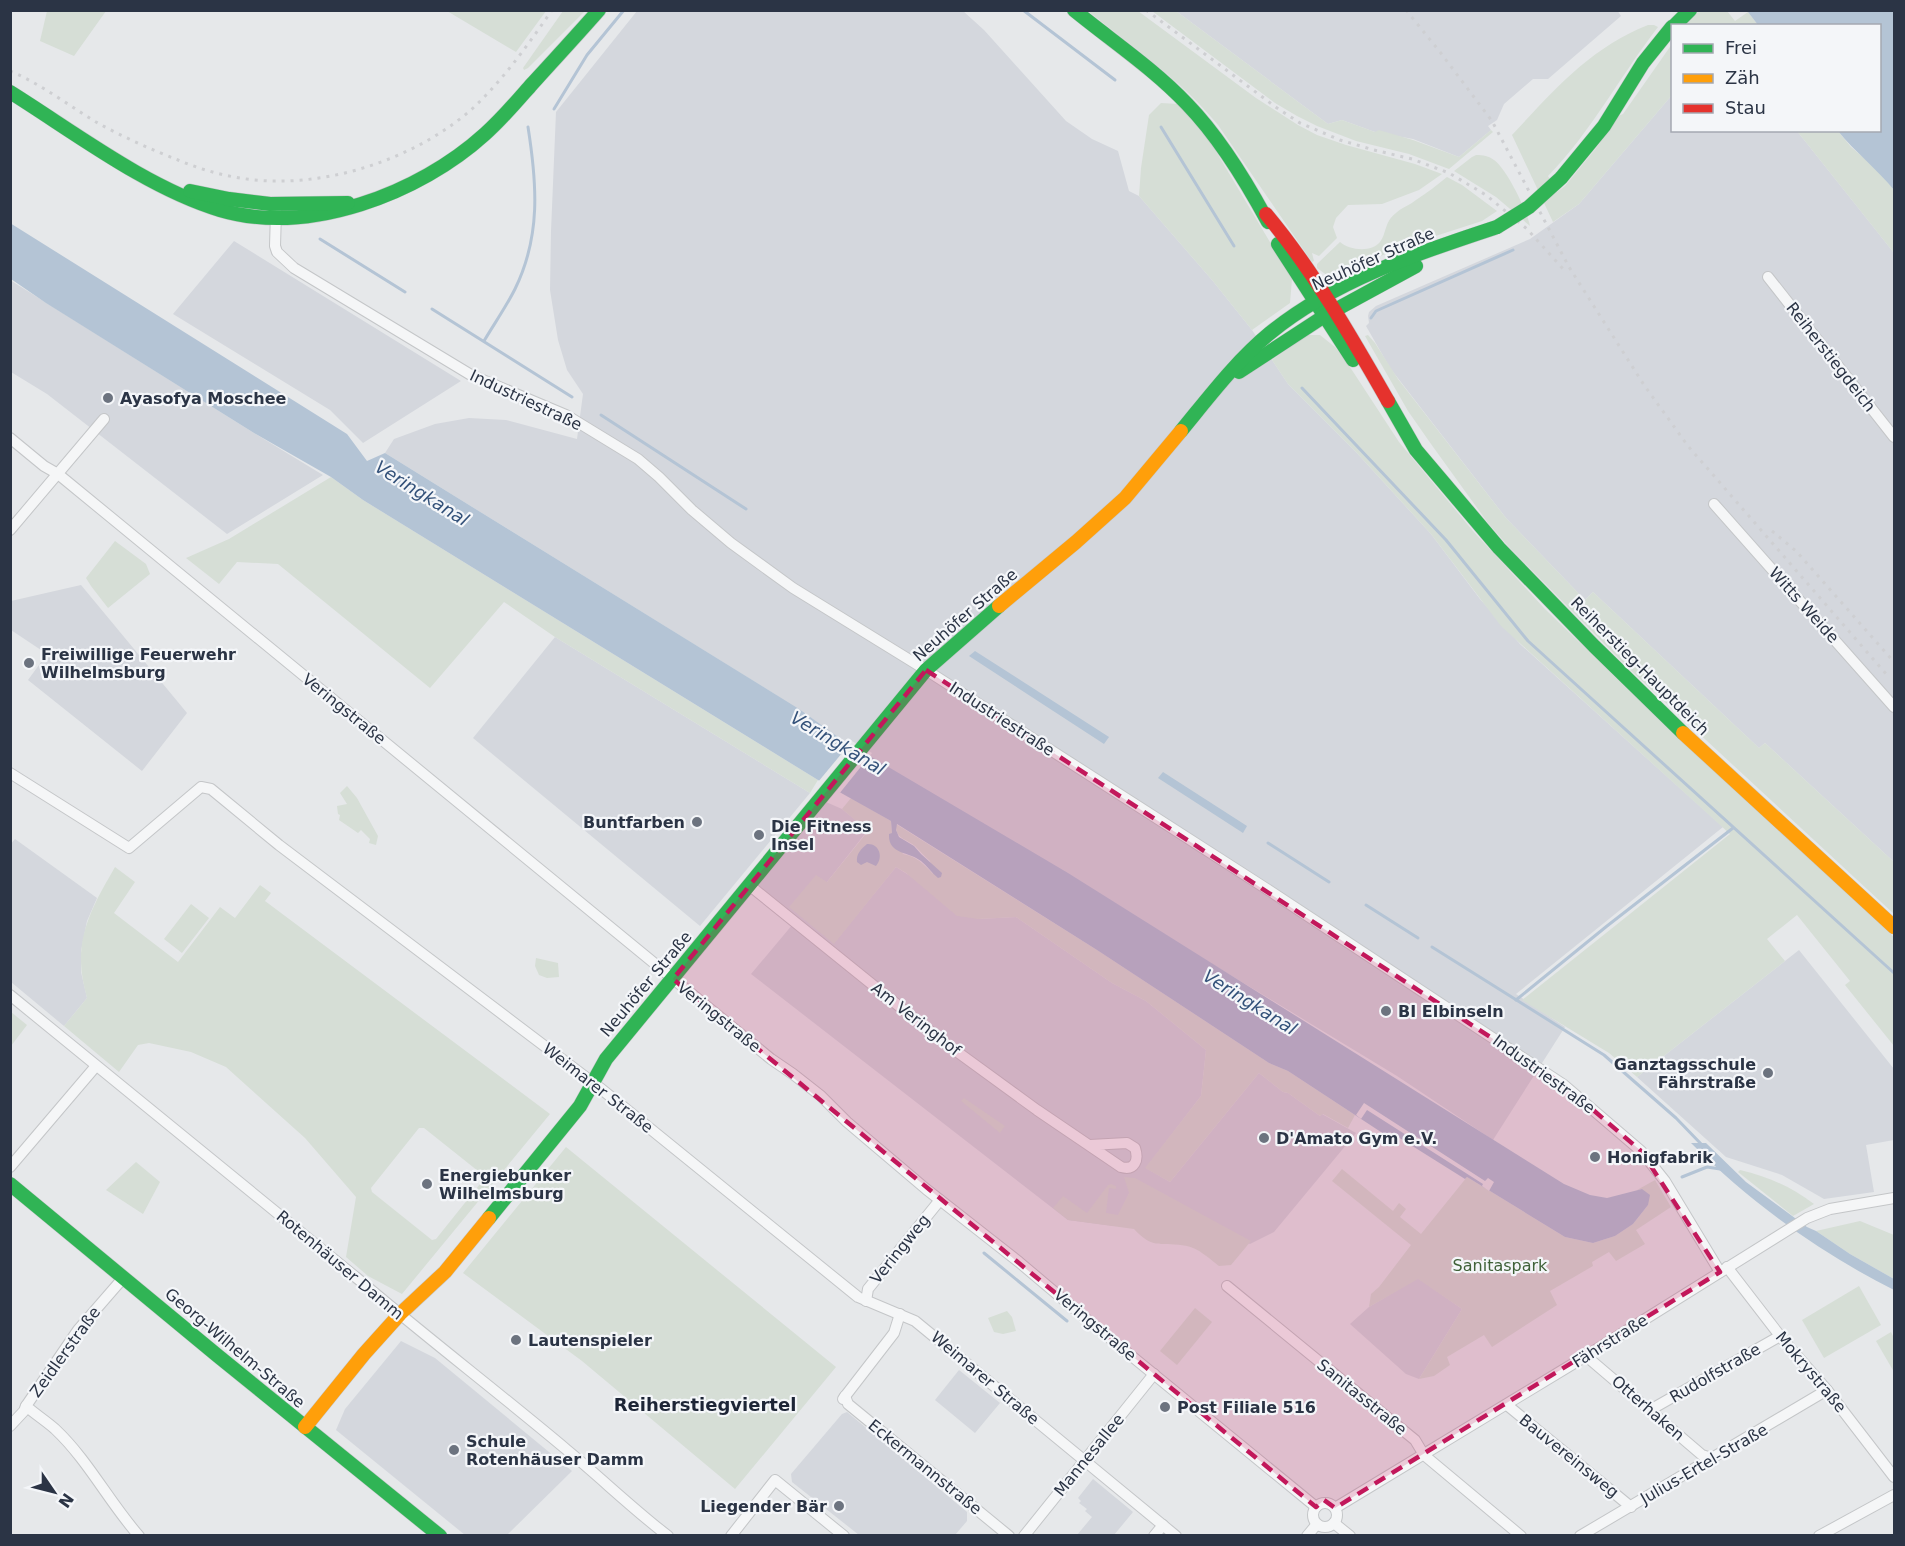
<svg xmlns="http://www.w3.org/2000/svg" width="1905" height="1546" viewBox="0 0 1905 1546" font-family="'DejaVu Sans',sans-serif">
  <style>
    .built { fill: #d4d7dd }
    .green { fill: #d6ded6; fill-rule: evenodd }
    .water { fill: #b4c4d5 }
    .pier { fill: #e6e8ea }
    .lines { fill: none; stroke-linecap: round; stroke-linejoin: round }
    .stream { stroke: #b4c4d5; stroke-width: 3 }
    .street-casing { stroke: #c4c6c8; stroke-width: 12 }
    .fast-casing { stroke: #c4c6c8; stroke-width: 15 }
    .slow-casing { stroke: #c4c6c8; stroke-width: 15 }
    .jam-casing { stroke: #c4c6c8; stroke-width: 15 }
    .street { stroke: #f5f6f7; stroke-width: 10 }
    .fast { stroke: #30b455; stroke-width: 14 }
    .slow { stroke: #ff9f0a; stroke-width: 14 }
    .jam { stroke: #e5322d; stroke-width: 14 }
    .rail { stroke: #cecfd2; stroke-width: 3; stroke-dasharray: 3 6; stroke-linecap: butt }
    .fast-bridge-casing { stroke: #c4c6c8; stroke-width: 15; stroke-linecap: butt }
    .fast-bridge { stroke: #30b455; stroke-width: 14 }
    .marked { fill: #c2185b; fill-opacity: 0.2; stroke: #c2185b; stroke-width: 4.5; stroke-dasharray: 12 8; stroke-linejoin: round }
    .poi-dot { fill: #6c737f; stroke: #f4f6f9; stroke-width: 2 }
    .labels { text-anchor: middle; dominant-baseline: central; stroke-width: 4.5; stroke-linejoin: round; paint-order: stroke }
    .street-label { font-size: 16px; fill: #2b3445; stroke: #f4f6f9 }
    .poi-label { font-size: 16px; font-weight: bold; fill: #2b3445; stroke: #f4f6f9; text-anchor: start }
    .park-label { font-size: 16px; fill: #3f6138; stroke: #f4f6f9 }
    .water-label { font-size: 18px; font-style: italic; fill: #34527a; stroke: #f4f6f9 }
    .neighbourhood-label { font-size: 18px; font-weight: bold; fill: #1d2536; stroke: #f4f6f9 }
  </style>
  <rect width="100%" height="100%" fill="#e6e8ea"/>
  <g class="built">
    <polygon points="1617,10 1621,16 1548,79 1533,79 1504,104 1497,120 1488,126 1491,130 1459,157 1413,139 1375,132 1342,120 1328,124 1176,11"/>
    <polygon points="637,11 963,11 984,30 1066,121 1092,139 1118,151 1129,191 1139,196 1212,280 1252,330 1288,384 1356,452 1431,534 1480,599 1520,644 1723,827 1516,994 1565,1027 1493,1140 1397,1076 841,739 773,693 385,453 394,439 435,424 469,418 506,420 577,439 583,394 567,370 558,340 550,290 551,231 556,112"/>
    <polygon points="1672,95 1672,130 1797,131 1894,253 1894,862 1765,743 1759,748 1593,592 1585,600 1506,518 1390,368 1366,326 1369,323 1368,316 1369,312 1376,306 1530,239 1579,204"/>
    <polygon points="234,241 461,381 363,443 330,410 173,314"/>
    <polygon points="10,280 254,433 323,475 227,534 47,394 11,372"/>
    <polygon points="81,585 187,713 142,771 28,680 47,654 11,630 11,601"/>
    <polygon points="555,637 810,793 700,926 473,738"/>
    <polygon points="826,802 842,809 868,830 827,882 834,943 896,867 978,919 1016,917 1112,983 1146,1001 1206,1050 1201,1096 1146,1168 1170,1182 1259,1073 1283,1092 1288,1093 1320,1116 1322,1114 1356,1133 1274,1232 1250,1244 1135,1181 1114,1226 1068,1220 751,974 793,924 753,892"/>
    <polygon points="15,839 97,898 87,921 81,951 81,972 87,998 64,1026 11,982 10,845"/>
    <polygon points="1799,950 1894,1069 1894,1140 1866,1145 1874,1192 1824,1199 1782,1175 1726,1157 1637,1077"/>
    <polygon points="1418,1278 1462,1309 1419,1379 1406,1374 1350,1324 1369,1307"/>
    <polygon points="401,1341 435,1358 572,1471 507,1535 465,1535 336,1430 345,1409"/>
    <polygon points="959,1370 1000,1403 975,1433 935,1400"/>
    <polygon points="847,1412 967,1512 967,1521 955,1535 859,1535 792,1482 791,1474 842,1414"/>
    <polygon points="1093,1479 1133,1512 1114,1535 1077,1535 1092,1517 1085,1511 1087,1509 1079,1503 1081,1501 1078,1498"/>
  </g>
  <g class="green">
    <polygon points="1699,10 1727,11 1735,21 1748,12 1758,25 1684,26 1687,20"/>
    <polygon points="47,11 47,10 106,11 74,56 40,41"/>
    <polygon points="447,11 546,11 516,52"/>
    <polygon points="563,11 585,11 528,68 524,70 523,68"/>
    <path d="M1088,11H1138L1256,98L1298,125L1317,135L1346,145L1415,164L1442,174L1419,190L1382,204L1348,205L1336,218L1333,227L1337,238L1319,256L1312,253L1314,261L1312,262L1218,125C1181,80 1133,47 1088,11Z"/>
    <polygon points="1152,11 1176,11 1328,124 1342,120 1375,132 1379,130 1413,140 1459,157 1491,130 1493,132 1449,169 1409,154 1356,141 1317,126 1297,116 1275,103"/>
    <path d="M1648,25H1654L1658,27C1620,76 1592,131 1548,176L1557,192L1565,186L1597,147L1618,116L1623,114L1672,44V95L1579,204L1553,222L1512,135C1554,90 1590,48 1648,25Z"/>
    <polygon points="1161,103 1178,104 1211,143 1292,279 1290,303 1252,330 1212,280 1139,196 1141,168 1149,115"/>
    <polygon points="1797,131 1838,131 1851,147 1878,170 1894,190 1894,253"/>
    <path d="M1476,155C1483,155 1489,156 1494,160C1507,169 1527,211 1530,226L1496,197L1454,171L1472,157Z"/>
    <path d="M1447,177L1462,185L1497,211L1482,221L1417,242L1352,267L1338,274L1328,276L1317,268V264L1340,242C1349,250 1371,253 1380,242C1387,233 1384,222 1396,213C1401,208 1410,205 1416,200C1427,193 1437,185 1447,177Z"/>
    <polygon points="1308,335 1320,335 1335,347 1348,364 1399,442 1473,531 1544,608 1676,736 1894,937 1894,1046 1845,985 1850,981 1797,915 1767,939 1785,961 1637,1077 1609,1053 1522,1000 1730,834 1501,626 1431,534 1356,452 1288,384 1272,360"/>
    <polygon points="1368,335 1375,343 1398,379 1506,518 1585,600 1593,592 1759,748 1765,743 1894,862 1894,914 1626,666 1509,547 1488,523 1431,444 1408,411 1365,336"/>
    <polygon points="331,477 363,500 818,780 810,793 555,637 504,602 430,688 278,564 237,562 219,584 186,558 229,539"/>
    <polygon points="115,541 146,564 150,574 108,608 91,586 86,578"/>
    <polygon points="347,786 357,798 378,836 376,845 369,843 370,839 361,830 358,833 339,820 340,815 338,814 337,806 347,804 340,793"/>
    <path d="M851,798L891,821L892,833L903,854C917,857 923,863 933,874L930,861C924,856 920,851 915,846C905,838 895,839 896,824L1097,950L1269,1063L1288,1071L1355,1115L1348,1128L1323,1114L1320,1116L1288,1093L1283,1092L1259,1073L1170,1182L1145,1168L1201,1096L1206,1050L1146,1001L1112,983L1016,917L978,919L957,916L906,873L896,867L834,944L789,907L816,875L827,882L868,831L842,809Z"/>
    <path d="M115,867L135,882L114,913L178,962L220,907L235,918L260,885L271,893L265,901L550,1114L402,1294L368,1276L346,1257L356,1197L305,1138L226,1067L191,1052L149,1043L138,1045L119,1072L64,1026L87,998C84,986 81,974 81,962C80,926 98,897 115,867ZM424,1128L483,1175L484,1179L436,1239L432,1240L372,1192L371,1188L419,1128Z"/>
    <polygon points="191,904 209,918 182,953 164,939"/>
    <polygon points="536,958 558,963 559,977 547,978 539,975 535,966"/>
    <polygon points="11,1012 27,1025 11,1046 10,1046"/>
    <polygon points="964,1098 1005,1126 1000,1133 961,1101"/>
    <polygon points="566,1147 836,1367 735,1489 582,1361 463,1273"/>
    <polygon points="136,1162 160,1182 143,1214 106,1190"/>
    <polygon points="1342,1169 1393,1211 1399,1203 1406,1209 1400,1217 1421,1234 1467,1177 1565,1237 1593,1243 1615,1236 1633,1224 1648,1205 1642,1189 1637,1190 1655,1180 1671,1207 1636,1230 1645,1244 1616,1261 1609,1252 1592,1262 1593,1266 1550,1291 1557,1305 1492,1347 1484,1335 1447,1357 1450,1365 1434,1376 1419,1379 1462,1309 1418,1279 1369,1307 1371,1294 1379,1287 1411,1245 1332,1181"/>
    <path d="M1740,1170C1769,1177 1790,1186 1814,1204L1793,1216L1738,1172Z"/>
    <path d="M1124,1177L1135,1178L1251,1241L1231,1265L1219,1266C1210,1259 1198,1248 1187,1246C1162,1241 1154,1251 1134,1229L1068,1220L1053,1208L1063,1196L1087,1213L1108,1185L1111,1184L1116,1186V1189L1109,1188L1106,1213L1118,1215L1129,1193Z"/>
    <polygon points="1860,1221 1894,1235 1894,1279 1850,1254 1816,1231"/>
    <polygon points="1859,1286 1881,1325 1824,1358 1802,1320"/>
    <polygon points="1195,1308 1212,1322 1177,1365 1160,1351"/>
    <polygon points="1007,1311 1012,1317 1016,1331 1003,1334 994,1332 988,1318"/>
    <polygon points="1891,1332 1894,1338 1894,1372 1876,1341"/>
  </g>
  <g class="water">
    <path d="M1750,10L1894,11V190C1877,169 1855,152 1838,131L1880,130V26L1758,25L1748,12Z"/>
    <path d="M10,223L347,434L367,461L385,453L799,709L841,739L1068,873L1564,1184L1590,1195L1607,1198L1642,1189L1650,1195L1648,1205L1633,1224L1615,1236L1593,1243L1565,1237L1467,1177L1465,1179L1390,1132L1387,1136L1288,1071L1269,1063L1097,950L897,824L896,830L899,837L914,846L921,854L942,873L941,877L938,878C932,873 927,866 921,861C909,851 888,855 889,834L892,833L891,821L818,780L363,500L331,477L254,433L46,303L11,279Z"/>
    <polygon points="975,651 1109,737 1104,744 969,656"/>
    <polygon points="1163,772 1247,826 1243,833 1158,778"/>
    <path d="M867,844C879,843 884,857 876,866L867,862L861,865L857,862C856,854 861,849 867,844Z"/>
    <path d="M1691,1143H1706L1746,1182L1807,1227L1816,1231L1850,1254L1894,1279V1290C1820,1253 1750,1202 1691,1143Z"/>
  </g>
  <g class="pier">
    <polygon points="852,741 872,753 839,794 818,782"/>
    <polygon points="1364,1103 1485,1181 1488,1178 1494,1182 1489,1191 1482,1186 1483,1184 1367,1110 1361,1119 1356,1115"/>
  </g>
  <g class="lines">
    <g class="stream">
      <polyline points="1023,10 1115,80"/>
      <polyline points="554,109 587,55 624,10"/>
      <polyline points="1161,127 1234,246"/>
      <polyline points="320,239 405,292"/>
      <polyline points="432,309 572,397"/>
      <polyline points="1371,318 1376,311 1513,250"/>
      <path d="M484,341C494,324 506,307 515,289C541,236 537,184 528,127"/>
      <polyline points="1302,388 1446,540 1528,641 1894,973"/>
      <polyline points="601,415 746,509"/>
      <polyline points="1268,843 1329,882"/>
      <polyline points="1366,905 1418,938"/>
      <polyline points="1432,947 1604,1055 1676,1118 1703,1146"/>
      <polyline points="1516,1000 1607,926 1733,828"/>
      <polyline points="1682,1177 1707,1167 1720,1169"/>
      <polyline points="984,1253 1067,1321"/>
    </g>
    <defs>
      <g id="street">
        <polyline points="276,212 275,246 277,252 294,268 471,375 566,415 638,459 659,477 692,510 731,543 793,588 926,670 1270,891 1564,1085 1641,1151 1665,1181 1720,1272"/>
        <polyline points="1768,277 1894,437"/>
        <polyline points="10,438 44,466 58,474 771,1059 793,1074 821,1096 847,1122 926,1189 1019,1262 1090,1322 1316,1507"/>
        <polyline points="1714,504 1894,707"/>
        <polyline points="10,530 104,419"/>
        <polyline points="10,773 129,848 201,787 211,789 279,845 600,1088 858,1297 915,1321 1176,1536"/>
        <path d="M749,885L941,1040L1037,1110L1121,1167C1135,1171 1139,1160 1135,1148L1127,1143L1090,1145"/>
        <path d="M10,995L358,1279C426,1337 498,1392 567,1450C601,1478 633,1509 668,1536"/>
        <polyline points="10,1167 96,1066"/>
        <polyline points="1727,1267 1784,1341 1827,1390 1894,1477"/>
        <path d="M124,1277L78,1330L26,1406C35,1414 46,1421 55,1429C88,1460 109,1502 139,1536"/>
        <polyline points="1227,1286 1415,1440 1424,1455 1521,1536"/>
        <polyline points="866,1301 868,1289 940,1200"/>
        <polyline points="1586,1356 1702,1455 1711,1458"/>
        <polyline points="845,1396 848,1404 1009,1536"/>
        <polyline points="843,1399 894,1333 900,1314"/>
        <polyline points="1507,1405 1631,1507"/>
        <polyline points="1650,1410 1780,1336"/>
        <polyline points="10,1426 24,1411 26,1406"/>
        <circle cx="1325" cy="1515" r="12"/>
        <polyline points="1335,1508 1586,1356 1807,1218 1830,1209 1894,1198"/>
        <polyline points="1334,1523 1350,1536"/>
        <polyline points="731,1536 775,1480 844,1536"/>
        <polyline points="1024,1536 1154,1374"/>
        <polyline points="1154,1536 1163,1525"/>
        <polyline points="1307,1536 1317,1524"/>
        <polyline points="1580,1536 1827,1390"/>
        <polyline points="1819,1536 1894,1495"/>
      </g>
      <g id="fast">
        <path d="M1074,10C1112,41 1154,69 1187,104C1220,138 1246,181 1268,222"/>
        <polyline points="1674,26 1690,10"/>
        <path d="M10,92C74,132 147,188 220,210C308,236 419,194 485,134C502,119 517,101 532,84C554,60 577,35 599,10"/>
        <polyline points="1561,178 1604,126 1643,63 1672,27"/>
        <polyline points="190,191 229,199 270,204 348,203"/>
        <polyline points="1278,244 1353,360"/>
        <polyline points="1239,372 1326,315 1416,266"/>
        <polyline points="1388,401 1416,450 1499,548 1594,646 1683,733"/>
        <path d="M1181,431C1209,397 1236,361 1270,333C1335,280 1418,253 1497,227"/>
        <polyline points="10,1184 218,1356 440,1536"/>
        <polyline points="489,1218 580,1106 606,1059 926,670 999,606"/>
      </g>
      <g id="slow">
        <polyline points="999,606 1076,542 1125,498 1181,431"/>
        <polyline points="1683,733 1894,927"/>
        <polyline points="305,1427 364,1354 400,1314 445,1272 489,1218"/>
      </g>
      <path id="jam" d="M1266,214C1313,270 1352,338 1388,401"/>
    </defs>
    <use href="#street" class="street-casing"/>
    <use href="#fast" class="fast-casing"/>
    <use href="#slow" class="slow-casing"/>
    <use href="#jam" class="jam-casing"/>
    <use href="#street" class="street"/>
    <use href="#fast" class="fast"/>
    <use href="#slow" class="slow"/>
    <use href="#jam" class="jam"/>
    <g class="rail">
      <polyline points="1146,10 1277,108 1300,123 1340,140 1374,150 1412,159 1449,173 1486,195 1527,229 1565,271"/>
      <polyline points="1406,10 1440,52 1492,121 1569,267 1644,385 1688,446 1887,675"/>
      <path d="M10,71C41,84 68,105 96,122C121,136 152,150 178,160C209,173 243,181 276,181C344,182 421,154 472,109C503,80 528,45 552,10"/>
      <polyline points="1772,531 1796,551 1894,662"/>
    </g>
    <defs>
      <polyline id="fast-bridge" points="1497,227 1529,207 1561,178"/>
    </defs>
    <use href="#fast-bridge" class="fast-bridge-casing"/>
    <use href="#fast-bridge" class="fast-bridge"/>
  </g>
  <path class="marked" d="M926,670L1564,1085L1641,1151L1720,1272L1335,1508L1324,1500L1316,1507L673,979Z"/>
  <g class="poi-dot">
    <circle cx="108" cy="398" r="6"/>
    <circle cx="29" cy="663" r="6"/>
    <circle cx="697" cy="822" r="6"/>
    <circle cx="759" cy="835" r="6"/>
    <circle cx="1386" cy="1011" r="6"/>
    <circle cx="1768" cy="1073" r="6"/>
    <circle cx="1264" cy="1138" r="6"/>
    <circle cx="1595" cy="1157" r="6"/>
    <circle cx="427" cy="1184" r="6"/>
    <circle cx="516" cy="1340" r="6"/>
    <circle cx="1165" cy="1407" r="6"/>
    <circle cx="454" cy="1450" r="6"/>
    <circle cx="839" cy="1506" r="6"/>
  </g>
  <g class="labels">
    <g class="street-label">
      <text transform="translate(1373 259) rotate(-24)">Neuhöfer Straße</text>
      <text transform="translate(1831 357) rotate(52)">Reiherstiegdeich</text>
      <text transform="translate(526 400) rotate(25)">Industriestraße</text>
      <text transform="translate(1804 605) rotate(48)">Witts Weide</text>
      <text transform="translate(965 615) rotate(-41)">Neuhöfer Straße</text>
      <text transform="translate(1640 666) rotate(45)">Reiherstieg-Hauptdeich</text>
      <text transform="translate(344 709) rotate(39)">Veringstraße</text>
      <text transform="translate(1002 719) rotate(33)">Industriestraße</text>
      <text transform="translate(646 984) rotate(-50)">Neuhöfer Straße</text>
      <text transform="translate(719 1017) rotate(39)">Veringstraße</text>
      <text transform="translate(916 1019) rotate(38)">Am Veringhof</text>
      <text transform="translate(1544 1074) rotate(36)">Industriestraße</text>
      <text transform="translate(598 1088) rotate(38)">Weimarer Straße</text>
      <text transform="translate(900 1249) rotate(-51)">Veringweg</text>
      <text transform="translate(340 1265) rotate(40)">Rotenhäuser Damm</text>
      <text transform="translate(1095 1325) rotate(40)">Veringstraße</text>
      <text transform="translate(1610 1341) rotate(-32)">Fährstraße</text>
      <text transform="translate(235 1348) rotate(40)">Georg-Wilhelm-Straße</text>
      <text transform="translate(65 1352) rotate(-54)">Zeidlerstraße</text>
      <text transform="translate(1811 1372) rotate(50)">Mokrystraße</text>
      <text transform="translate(1715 1373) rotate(-30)">Rudolfstraße</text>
      <text transform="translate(985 1378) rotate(40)">Weimarer Straße</text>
      <text transform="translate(1362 1397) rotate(39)">Sanitasstraße</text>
      <text transform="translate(1648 1408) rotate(41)">Otterhaken</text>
      <text transform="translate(1089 1455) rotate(-51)">Mannesallee</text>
      <text transform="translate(1569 1456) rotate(39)">Bauvereinsweg</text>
      <text transform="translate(1704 1464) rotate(-30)">Julius-Ertel-Straße</text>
      <text transform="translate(925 1467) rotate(39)">Eckermannstraße</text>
    </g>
    <g class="poi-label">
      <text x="120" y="398">Ayasofya Moschee</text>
      <text x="41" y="654">Freiwillige Feuerwehr<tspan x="41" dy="18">Wilhelmsburg</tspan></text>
      <text x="685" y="822" text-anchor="end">Buntfarben</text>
      <text x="771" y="826">Die Fitness<tspan x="771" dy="18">Insel</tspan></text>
      <text x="1398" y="1011">BI Elbinseln</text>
      <text x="1756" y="1064" text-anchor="end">Ganztagsschule<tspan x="1756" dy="18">Fährstraße</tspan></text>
      <text x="1276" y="1138">D'Amato Gym e.V.</text>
      <text x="1607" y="1157">Honigfabrik</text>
      <text x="439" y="1175">Energiebunker<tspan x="439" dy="18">Wilhelmsburg</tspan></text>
      <text x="528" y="1340">Lautenspieler</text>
      <text x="1177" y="1407">Post Filiale 516</text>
      <text x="466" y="1441">Schule<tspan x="466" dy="18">Rotenhäuser Damm</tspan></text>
      <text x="827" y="1506" text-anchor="end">Liegender Bär</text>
    </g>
    <g class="park-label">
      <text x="1500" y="1265">Sanitaspark</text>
    </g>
    <g class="water-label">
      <text transform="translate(422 493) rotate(32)">Veringkanal</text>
      <text transform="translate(838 743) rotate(31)">Veringkanal</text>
      <text transform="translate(1250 1002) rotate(32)">Veringkanal</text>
    </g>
    <g class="neighbourhood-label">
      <text x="705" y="1404">Reiherstiegviertel</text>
    </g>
  </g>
  <rect width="1905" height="1546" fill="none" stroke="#2b3445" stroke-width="24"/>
  <rect x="1671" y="24" width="210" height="108" fill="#f4f6f9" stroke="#a4a8b1" stroke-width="1.5"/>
  <rect x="1683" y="44" width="30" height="9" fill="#30b455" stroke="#a4a8b1" stroke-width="1.5"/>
  <text x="1725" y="54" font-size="18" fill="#2b3445">Frei</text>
  <rect x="1683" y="74" width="30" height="9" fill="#ff9f0a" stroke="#a4a8b1" stroke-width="1.5"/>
  <text x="1725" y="84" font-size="18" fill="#2b3445">Zäh</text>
  <rect x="1683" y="104" width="30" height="9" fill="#e5322d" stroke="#a4a8b1" stroke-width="1.5"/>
  <text x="1725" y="114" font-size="18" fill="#2b3445">Stau</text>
  <g transform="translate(54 1492) rotate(125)" stroke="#f4f6f9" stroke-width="4.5" paint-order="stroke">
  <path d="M0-4.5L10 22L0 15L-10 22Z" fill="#2b3445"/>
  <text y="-9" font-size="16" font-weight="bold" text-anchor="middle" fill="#2b3445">N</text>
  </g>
</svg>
